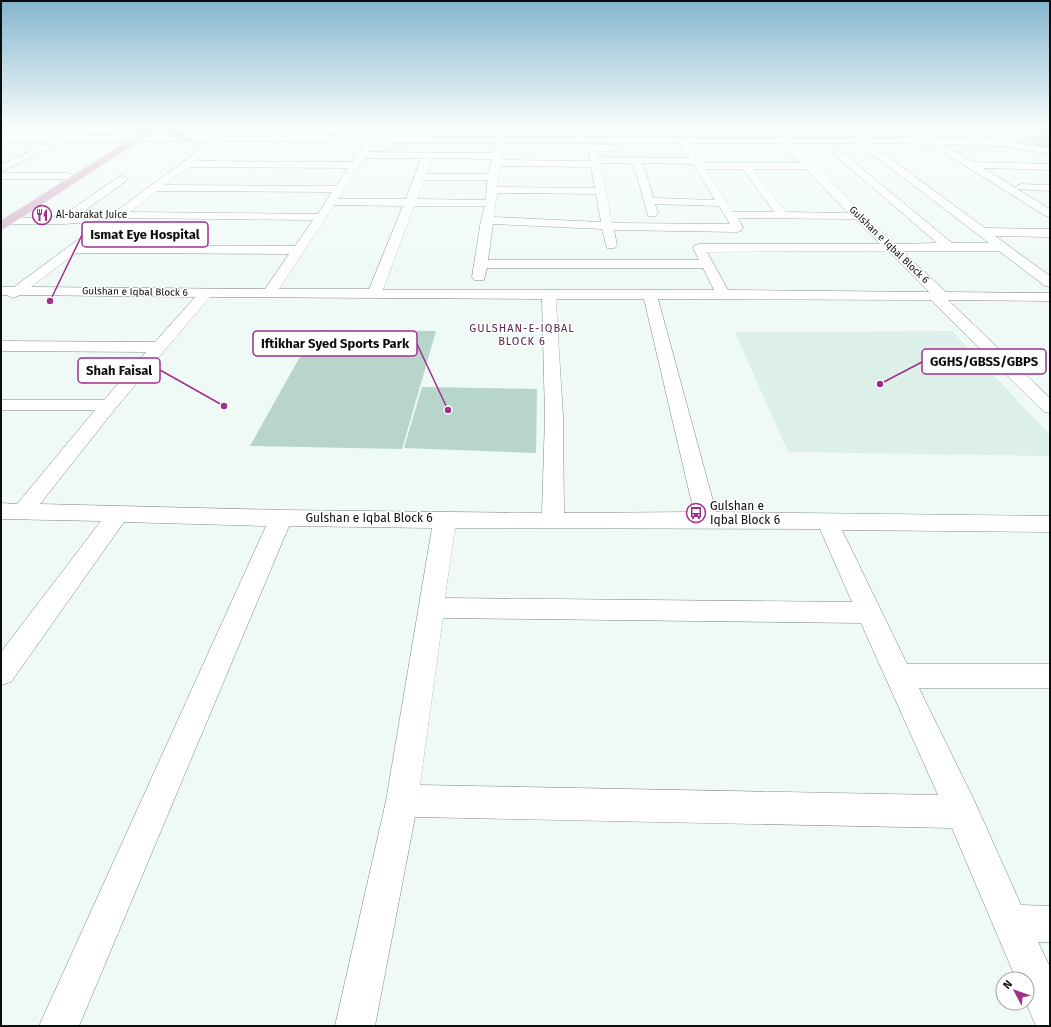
<svg xmlns="http://www.w3.org/2000/svg" width="1051" height="1027" viewBox="0 0 1051 1027" font-family="'Fira Sans',sans-serif">
  <style>
    .built { fill: #dcf0e9 }
    .green { fill: #b7d5cb }
    .lines { fill: none; stroke-linecap: round; stroke-linejoin: round }
    .minor-casing { stroke: #7f8885; stroke-width: 1 }
    .major-casing { stroke: #d3d4d3; stroke-width: 1 }
    .minor { fill: #fff; fill-rule: evenodd }
    .major { fill: #d8b3ce; fill-rule: evenodd }
    .labels { text-anchor: middle; dominant-baseline: central; stroke-width: 3; stroke-linejoin: round; paint-order: stroke }
    .far-poi-label { font-size: 10px; fill: #0a0e0c; stroke: #fff; text-anchor: start }
    .far-street-label { font-size: 10px; fill: #0a0e0c; stroke: #fff }
    .far-neighbourhood-label { font-size: 11px; letter-spacing: 1px; fill: #5d2550; stroke: #fff }
    .poi-label { font-size: 12px; fill: #0a0e0c; stroke: #fff; text-anchor: start }
    .street-label { font-size: 12px; fill: #0a0e0c; stroke: #fff }
    .leader { fill: none; stroke: #a12f8a; stroke-width: 1.5 }
    .callout-dot { fill: #a12f8a; stroke: #fff; stroke-width: 1.5 }
    .callout { fill: #fff; stroke: #a12f8a; stroke-width: 1.5 }
    .callout-label { font-size: 13px; text-anchor: middle; font-weight: bold; fill: #0a0e0c }
  </style>
  <rect width="100%" height="100%" fill="#effaf6"/>
  <polygon class="built" points="952,331 1050,435 1050,456 788,452 735,332"/>
  <g class="green">
    <polygon points="1047,126 1050,126 1050,148 1021,142"/>
    <polygon points="315,330 436,331 402,449 250,446"/>
    <polygon points="422,387 537,389 536,453 404,448"/>
  </g>
  <g class="lines">
    <defs>
      <g id="minor">
        <path d="M1024,126H1034L1014,143L1050,148V154L1000,146L943,144L973,162L1050,164V170L983,168L1050,209V217L1046,216L930,144L869,143L985,228L1050,229V237L995,236L1050,276V287L1045,286L999,251H902L946,292L1050,293V301L948,300L1050,398V413L1044,412L931,300L658,299L716,512L1050,516V532L842,530L907,664H1050V688H919L974,800L1021,905L1050,906V942H1038L1050,967V1026H1036L1026,1003L1027,979H1016L952,828L415,817L375,1026H335L386,801L432,528L289,526L79,1026H39L266,526L124,522L11,682L1,685V652L101,521L1,519V503L17,504L95,410H1V400H104L146,352L1,351V341L155,342L195,297L20,295L13,298L7,295H1V287H14L211,141H63L1,172V165L51,141H1V135L852,138L856,135L862,138H941L1004,141ZM222,141L365,142L352,162L196,161ZM374,142H496L493,153L368,152ZM505,142L680,143L690,158L598,157L597,151H614L618,148C613,143 593,143 588,148L590,161L501,160ZM689,143H781L800,163H703ZM791,143H858L989,243H952L842,152H836L834,154L836,156L937,243L894,244ZM364,158H421L406,199H338ZM430,158L492,159L488,174H426ZM600,163H631L636,172L648,216H656L658,214L655,204L719,206L730,224L612,223ZM641,163L693,164L715,200L653,198L646,172ZM500,166L591,167L595,188L497,187ZM189,167L348,168L336,186L165,185ZM706,169H743L774,212H733ZM753,169H806L848,213L786,212ZM424,180H487L486,200L417,199ZM157,191L332,192L318,214L130,212ZM497,193L596,194L601,222L494,217ZM334,205L403,206L369,289H279ZM414,206H485L481,220L472,277L474,280H484L487,268H703L714,290H383ZM121,218L313,220L295,246L86,245ZM738,218L855,219L880,244H699L695,245L693,248L699,260H488L493,224L602,229L607,248H615L617,245L614,230L737,232L741,231L743,228ZM888,251L929,292L728,290L707,252ZM76,253L289,254L265,289L31,287ZM210,297L542,299L545,417L542,513L281,510L40,504L115,409ZM556,299H644L694,512L564,513L563,417ZM455,528L820,529L852,602L445,598ZM443,618L861,623L938,795L420,785Z"/>
        <polygon points="1,173 69,173 74,176 69,179 1,179"/>
        <polygon points="122,176 126,177 127,179 126,181 76,217 97,218 99,220 97,222 63,224 9,224 5,223 3,221 5,219 9,218 61,217 118,177"/>
        <polygon points="1021,184 1050,185 1050,191 1017,189 1016,187"/>
      </g>
      <g id="major">
        <polygon points="152,126 162,126 5,228 1,230 1,221"/>
        <path d="M169,126H177L179,131L192,139L188,142C179,139 171,136 169,126Z"/>
      </g>
    </defs>
    <use href="#minor" class="minor-casing"/>
    <use href="#major" class="major-casing"/>
    <use href="#minor" class="minor"/>
    <use href="#major" class="major"/>
  </g>
  <linearGradient id="sky" x2="0" y2="1"><stop stop-color="#85b5cf"/><stop offset="0.47" stop-color="#f8fdfb"/><stop offset="1" stop-color="#f8fdfb" stop-opacity="0"/></linearGradient>
  <rect width="1051" height="270" fill="url(#sky)"/>
  <defs>
    <symbol id="restaurant-ring" viewBox="-11 -11 22 22"><circle r="9.5" fill="#fff" stroke="#a12f8a" stroke-width="1.5"/><path d="M-5-6h1v4h1v-4h1v4h1v-4h1v5L-1.5 .5V6h-2V.5L-5-1ZM5-6V6H3V1.5H1.5Q1.5-4 5-6Z" fill="#a12f8a"/></symbol>
    <symbol id="bus-ring" viewBox="-11 -11 22 22"><circle r="9.5" fill="#fff" stroke="#a12f8a" stroke-width="1.5"/><path d="M-5-6H5V4H4V6H2V4H-2V6H-4V4H-5ZM-3.5-4V0h7V-4ZM-3.5 1.2v1.5H-2V1.2ZM2 1.2v1.5H3.5V1.2Z" fill="#a12f8a"/></symbol>
  </defs>
  <g fill-rule="evenodd">
    <use href="#restaurant-ring" x="31" y="204" width="22" height="22"/>
    <use href="#bus-ring" x="685" y="502" width="22" height="22"/>
  </g>
  <g class="labels">
    <g class="far-poi-label">
      <text x="56" y="215">Al-barakat Juice</text>
    </g>
    <g class="far-street-label">
      <text transform="translate(889 245) rotate(44)">Gulshan e Iqbal Block 6</text>
      <text transform="translate(135 292) rotate(1)">Gulshan e Iqbal Block 6</text>
    </g>
    <g class="far-neighbourhood-label">
      <text x="522" y="328">GULSHAN-E-IQBAL<tspan x="522" dy="13">BLOCK 6</tspan></text>
    </g>
    <g class="poi-label">
      <text x="710" y="506">Gulshan e<tspan x="710" dy="14">Iqbal Block 6</tspan></text>
    </g>
    <g class="street-label">
      <text x="369" y="518">Gulshan e Iqbal Block 6</text>
    </g>
  </g>
  <path class="leader" d="M50 301L82 235M448 410L417 344M880 384L922 362M224 406L160 370"/>
  <g class="callout-dot">
    <circle cx="50" cy="301" r="4"/>
    <circle cx="448" cy="410" r="4"/>
    <circle cx="880" cy="384" r="4"/>
    <circle cx="224" cy="406" r="4"/>
  </g>
  <g class="callout">
    <rect x="82" y="222" width="126" height="25" rx="4"/>
    <rect x="253" y="331" width="164" height="25" rx="4"/>
    <rect x="922" y="349" width="124" height="25" rx="4"/>
    <rect x="78" y="358" width="82" height="25" rx="4"/>
  </g>
  <g class="callout-label">
    <text x="145" y="239">Ismat Eye Hospital</text>
    <text x="335" y="348">Iftikhar Syed Sports Park</text>
    <text x="984" y="366">GGHS/GBSS/GBPS</text>
    <text x="119" y="375">Shah Faisal</text>
  </g>
  <rect width="1051" height="1027" fill="none" stroke="#0a0e0c" stroke-width="4"/>
  <g transform="translate(1015 991) rotate(311)"><circle r="19" fill="#ffffff" stroke="#9d9f9e"/>
  <path d="M0-3L7 15L0 10L-7 15Z" fill="#a12f8a"/>
  <text y="-6" font-size="11" font-weight="bold" text-anchor="middle" fill="#0a0e0c">N</text>
  </g>
</svg>
